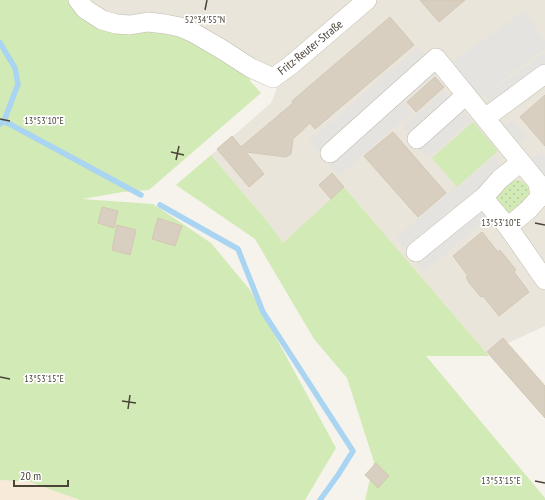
<svg xmlns="http://www.w3.org/2000/svg" width="545" height="500" viewBox="0 0 545 500" font-family="'PT Sans Narrow',sans-serif">
  <style>
    .residential { fill: #eae5da }
    .commercial { fill: #f7ead8 }
    .grass { fill: url(#grass-dots) }
    .green { fill: #d2eab5 }
    .parking { fill: #e5e3e0 }
    .lines { fill: none; stroke-linecap: round; stroke-linejoin: round }
    .stream { stroke: #a9d4f2; stroke-width: 5.5 }
    .building { fill: #d8cfc1; stroke: #d3c7b4 }
    .street-casing { stroke: #c2bbae; stroke-width: 20 }
    .street { stroke: #fff; stroke-width: 19 }
    .ticks { fill: none; stroke: #4b4439; stroke-width: 1.5 }
    .labels { text-anchor: middle; dominant-baseline: central; stroke-width: 3.5; stroke-linejoin: round; paint-order: stroke }
    .street-label { font-size: 12px; fill: #4b4439; stroke: #fff }
    .ticks-label { font-size: 10px; text-anchor: middle; fill: #4b4439; stroke: #fff; stroke-width: 3.5; stroke-linejoin: round; paint-order: stroke }
  </style>
  <defs>
    <pattern id="grass-dots" width="8" height="8" patternUnits="userSpaceOnUse"><rect width="8" height="8" fill="#d2eab5"/><path d="M2 2h.1M6 6h.1" fill="none" stroke="#b6ca9c" stroke-width="1.8" stroke-linecap="round"/></pattern>
  </defs>
  <rect width="100%" height="100%" fill="#f6f3ec"/>
  <polygon class="residential" points="78,0 545,0 545,326 486,353 344,187 283,244 266,220 211,155 271,103 280,80 116,24"/>
  <polygon class="commercial" points="0,480 30,482 80,500 0,500"/>
  <path class="grass" d="M512,180C525,180 526,183 531,194L528,202L510,213C487,203 499,191 512,180Z"/>
  <g class="green">
    <polygon points="0,0 78,0 85,9 148,22 251,68 250,81 261,93 149,190 123,192 82,199 153,204 211,243 250,290 336,448 305,500 80,500 30,482 0,480"/>
    <polygon points="473,122 498,151 457,187 432,158"/>
    <polygon points="211,155 266,220 283,243 344,187 489,356 426,356 545,498 545,500 365,500 374,462 347,378 314,339 255,239 176,185"/>
  </g>
  <g class="parking">
    <polygon points="524,11 545,41 545,49 480,97 453,61"/>
    <polygon points="418,47 439,71 403,103 411,113 339,176 309,141"/>
    <polygon points="545,53 545,67 491,104 485,95"/>
    <polygon points="444,90 471,121 429,157 402,127"/>
    <polygon points="512,120 527,136 516,146 502,130"/>
    <polygon points="541,151 545,156 545,180 529,161"/>
    <polygon points="494,157 503,167 469,197 487,218 425,272 396,238 455,187 458,188"/>
  </g>
  <g class="lines">
    <g class="stream">
      <polyline points="0,43 15,68 18,84 4,121"/>
      <polyline points="0,124 4,121 141,195"/>
      <polyline points="160,205 238,249 263,312 353,451 338,475 320,500"/>
    </g>
  </g>
  <g class="building">
    <polygon points="420,0 465,0 439,22"/>
    <polygon points="390,17 414,45 315,129 310,123 293,139 291,154 286,157 246,152 264,174 249,187 217,149 232,136 241,147 293,103 292,101"/>
    <polygon points="435,77 444,87 416,112 407,102"/>
    <polygon points="545,95 545,146 520,117"/>
    <polygon points="393,132 446,193 418,217 364,156"/>
    <polygon points="332,173 344,187 331,199 319,185"/>
    <polygon points="102,207 118,211 114,228 98,223"/>
    <polygon points="158,218 182,226 175,246 152,239"/>
    <polygon points="117,225 136,230 130,255 112,250"/>
    <polygon points="482,232 498,252 500,250 516,270 514,272 529,292 499,316 483,296 481,297 470,284 466,277 468,276 453,256"/>
    <polygon points="503,338 545,386 545,418 487,352"/>
    <polygon points="376,463 389,476 378,488 365,475"/>
  </g>
  <g class="lines">
    <defs>
      <g id="street">
        <polyline points="78,0 85,9 102,20 116,24 130,25 148,22 165,24 180,27 194,33 223,50 251,68 273,78 291,65 367,0"/>
        <polyline points="485,118 545,74"/>
        <polyline points="417,139 466,95"/>
        <polyline points="330,153 436,58 538,183 540,197 528,210 508,227 490,206 484,197 500,179 521,162"/>
        <polyline points="508,227 545,280"/>
        <polyline points="416,252 484,197"/>
      </g>
    </defs>
    <use href="#street" class="street-casing"/>
    <use href="#street" class="street"/>
  </g>
  <path class="ticks" d="M205,10L207,0M0,119L10,121M171,152L184,155M176,160L179,146M535,223L545,225M0,377L10,379M122,401L136,403M128,409L130,395M535,481L545,483"/>
  <g class="labels">
    <g class="street-label">
      <text transform="translate(310 47) rotate(-39)">Fritz-Reuter-Straße</text>
    </g>
  </g>
  <g class="ticks-label">
    <text x="205" y="23">52°34'55"N</text>
    <text x="44" y="124">13°53'10"E</text>
    <text x="501" y="226">13°53'10"E</text>
    <text x="44" y="382">13°53'15"E</text>
    <text x="501" y="484">13°53'15"E</text>
  </g>
  <path d="M14 480v6h54v-6" fill="none" stroke="#4b4439" stroke-width="2"/>
  <text x="20" y="480" font-size="12" fill="#4b4439" stroke="#ffffff" stroke-width="3" paint-order="stroke">20 m</text>
</svg>
